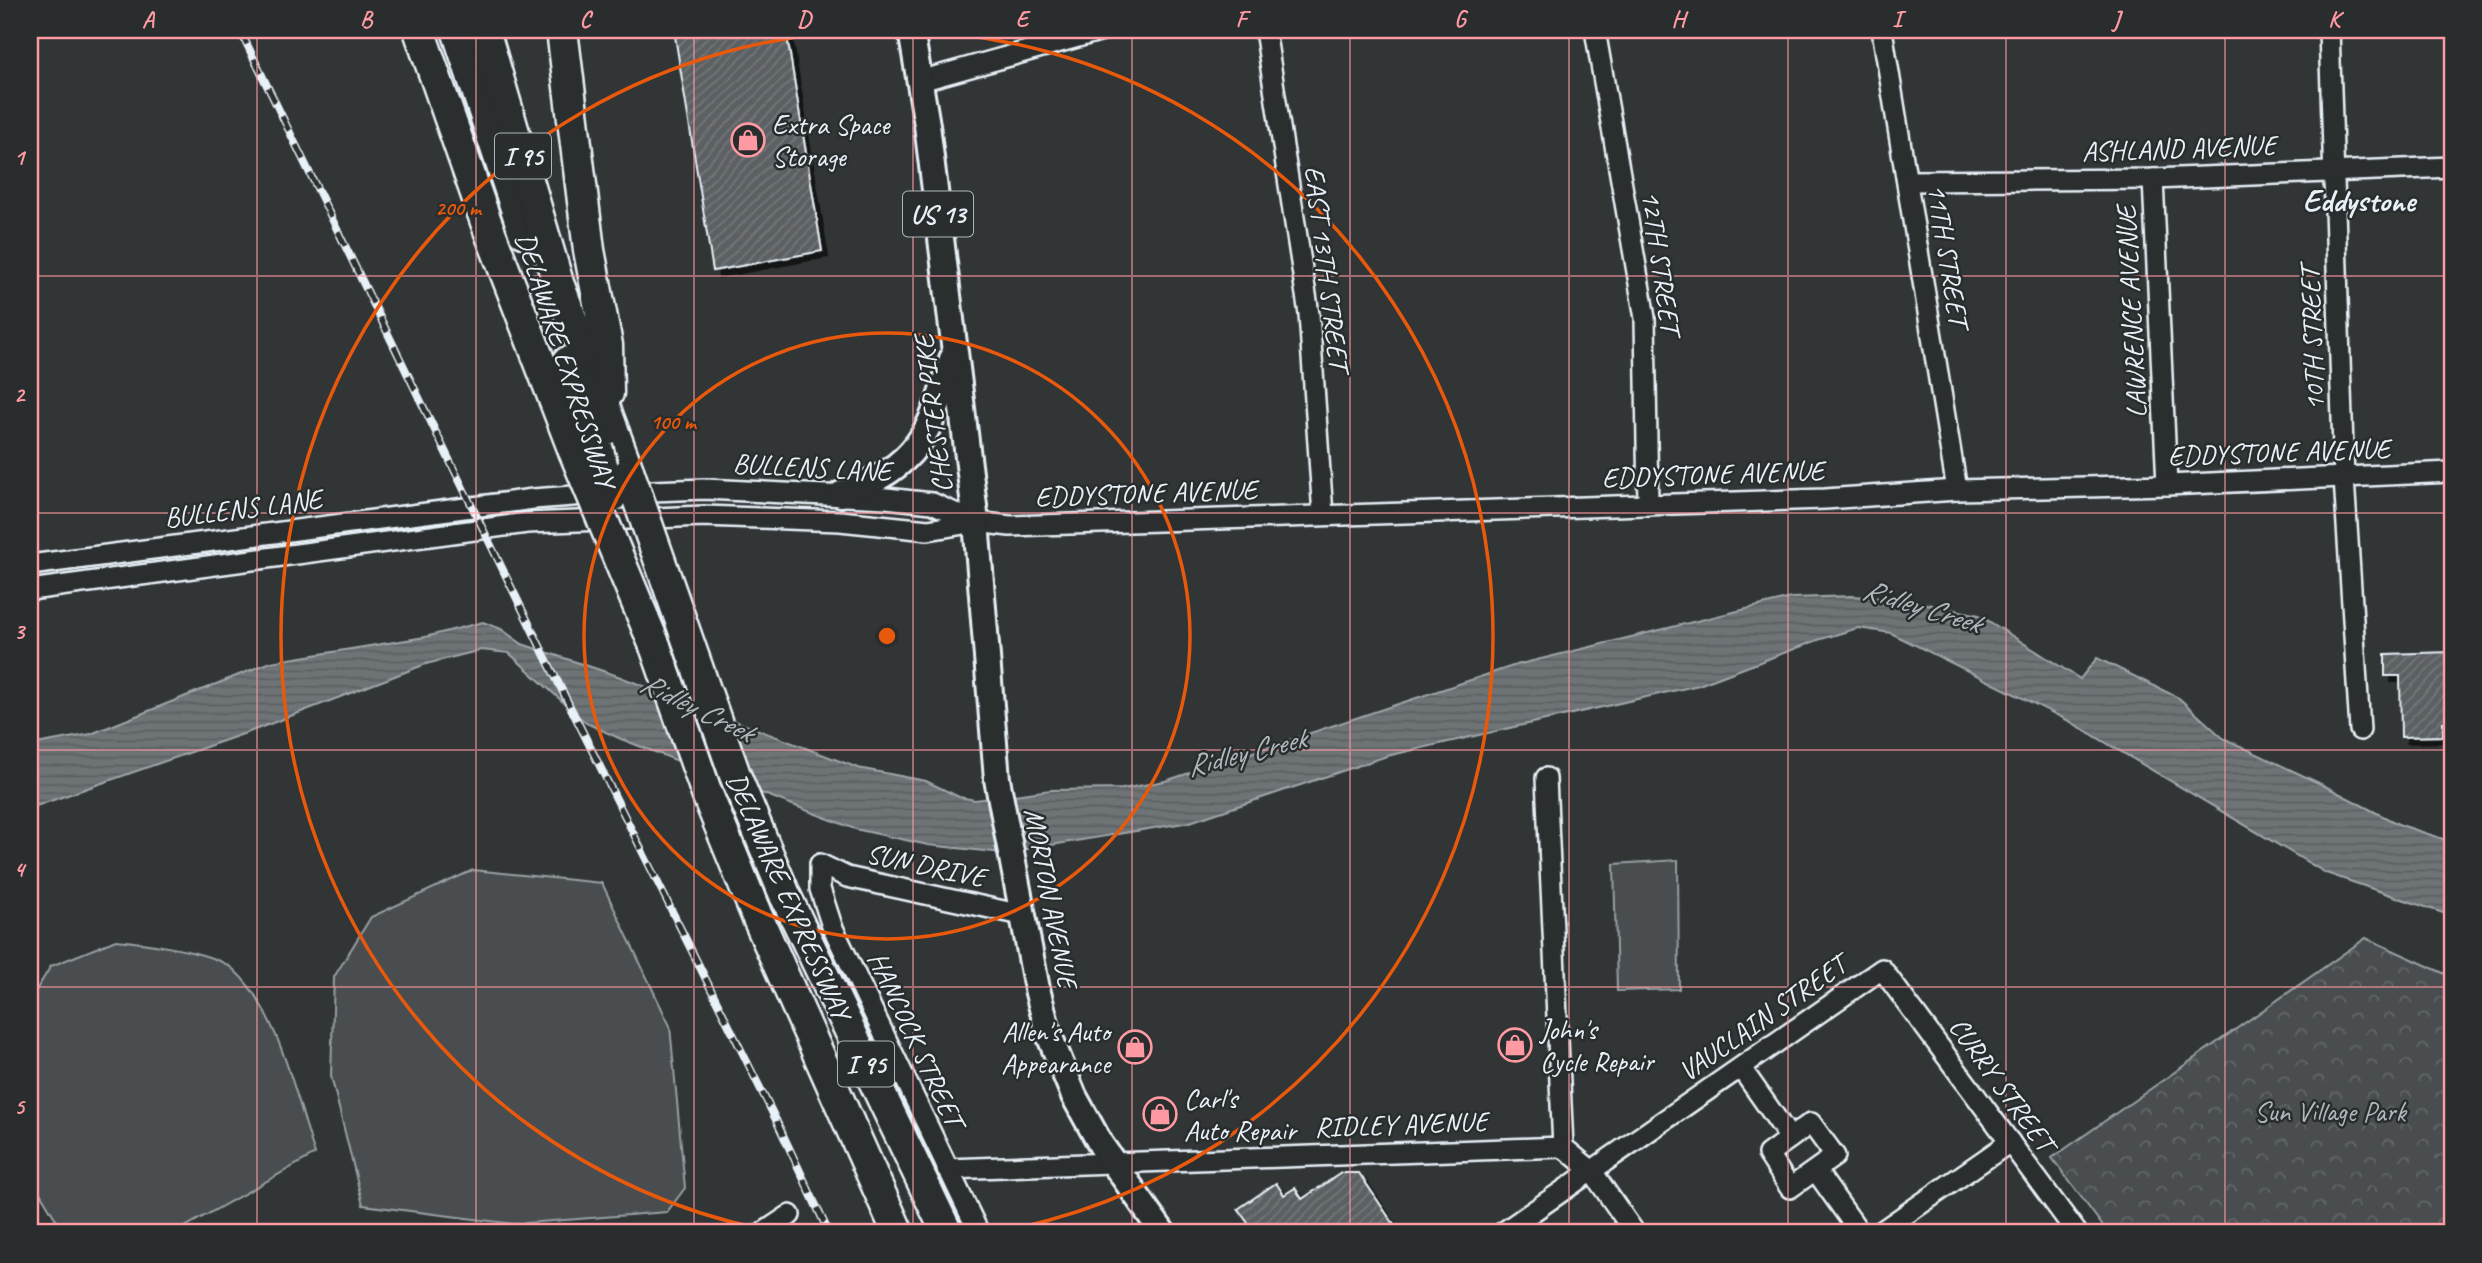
<svg xmlns="http://www.w3.org/2000/svg" width="2482" height="1263" viewBox="0 0 2482 1263" font-family="Caveat,sans-serif">
  <style>
    .park { fill: url(#park-crowns); stroke: #989fa4; stroke-width: 2 }
    .pitch { fill: #494d4f; stroke: #989fa4; stroke-width: 2 }
    .water { fill: url(#water-rules); stroke: #9fa5aa; stroke-width: 2 }
    .building { fill: url(#building-hatch); stroke: #e8f1f8; stroke-width: 2; filter: url(#shadow) }
    .lines { fill: none; stroke-linecap: round; stroke-linejoin: round }
    .minor-casing { stroke: #e8f1f8; stroke-width: 24 }
    .major-casing { stroke: #e8f1f8; stroke-width: 30 }
    .highway-casing { stroke: #e8f1f8; stroke-width: 35 }
    .minor { stroke: #2a2d2e; stroke-width: 19 }
    .major { stroke: #2a2d2e; stroke-width: 24 }
    .highway { stroke: #2a2d2e; stroke-width: 30 }
    .rail-casing { stroke: #e8f1f8; stroke-width: 8 }
    .rail { stroke: #2a2d2e; stroke-width: 5; stroke-dasharray: 16; stroke-linecap: butt }
    .highway-bridge-casing { stroke: #e8f1f8; stroke-width: 35; stroke-linecap: butt }
    .highway-bridge { stroke: #2a2d2e; stroke-width: 30 }
    .grid { fill: none; stroke: #ff9aa2; stroke-width: 2; stroke-opacity: 0.55 }
    .ring { fill: none; stroke: #e8590c; stroke-width: 3.5 }
    .labels { text-anchor: middle; dominant-baseline: central; stroke-width: 5; stroke-linejoin: round; paint-order: stroke }
    .shield { fill: #2a2d2e; stroke: #afb6bb; stroke-width: 2 }
    .shield-label { font-size: 26px; font-weight: bold; fill: #e8f1f8 }
    .poi-label { font-size: 28px; fill: #e8f1f8; stroke: #2a2d2e; text-anchor: start }
    .street-label { font-size: 28px; fill: #e8f1f8; stroke: #2a2d2e }
    .park-label { font-size: 28px; fill: #b0b8bd; stroke: #2a2d2e }
    .water-label { font-size: 30px; font-style: italic; fill: #b1b8be; stroke: #2a2d2e }
    .quarter-label { font-size: 32px; font-weight: bold; fill: #e8f1f8; stroke: #2a2d2e }
    .centre { fill: #e8590c; stroke: #2a2d2e; stroke-width: 3.5 }
    .ring-label { font-size: 21px; text-anchor: middle; font-weight: bold; fill: #e8590c; stroke: #2a2d2e; stroke-width: 5; stroke-linejoin: round; paint-order: stroke }
    .neatline { fill: none; stroke: #ff9aa2; stroke-width: 2.5 }
    .grid-label { font-size: 23px; text-anchor: middle; font-weight: bold; fill: #ff9aa2 }
  </style>
  <defs>
    <pattern id="park-crowns" width="20" height="18" patternUnits="userSpaceOnUse" patternTransform="scale(1.75)"><rect width="20" height="18" fill="#494d4f"/><path d="M2 6a3 3 0 1 1 6 0M12 15a3 3 0 1 1 6 0" fill="none" stroke="#636769"/></pattern>
    <pattern id="water-rules" width="6" height="5" patternUnits="userSpaceOnUse" patternTransform="scale(1.75)"><rect width="6" height="5" fill="#6e7376"/><path d="M0 2.5h6" fill="none" stroke="#5a5e60"/></pattern>
    <pattern id="building-hatch" width="6" height="6" patternUnits="userSpaceOnUse" patternTransform="scale(1.75)"><rect width="6" height="6" fill="#5c6063"/><path d="M-1 1l2-2M0 6l6-6M5 7l2-2" fill="none" stroke="#73777a"/></pattern>
    <filter id="shadow"><feDropShadow dx="6" dy="6" stdDeviation="0" flood-color="#0009"/></filter>
  </defs>
  <rect width="100%" height="100%" fill="#323536"/>
  <filter id="ink" filterUnits="userSpaceOnUse"><feTurbulence type="fractalNoise" baseFrequency=".0143" numOctaves="2"/><feDisplacementMap in="SourceGraphic" scale="14" xChannelSelector="R" yChannelSelector="G"/><feConvolveMatrix kernelMatrix="1 2 1 2 8 2 1 2 1" color-interpolation-filters="sRGB"/></filter>
  <g filter="url(#ink)">
    <polygon class="park" points="2366,938 2452,977 2452,1233 2108,1233 2052,1158"/>
    <g class="pitch">
      <polygon points="1678,860 1679,989 1617,991 1614,864"/>
      <polygon points="473,870 602,883 670,1026 685,1188 667,1212 514,1224 363,1205 331,1076 334,977 371,917"/>
      <path d="M116,940C144,943 214,951 234,970C278,1010 296,1097 315,1154L174,1233H64L30,1176V1000L51,966Z"/>
    </g>
    <polygon class="water" points="1852,596 1908,600 1979,615 2080,679 2097,658 2179,698 2223,738 2321,784 2398,824 2452,842 2452,916 2326,873 2069,721 1891,633 1858,628 1818,640 1699,685 1387,756 1190,822 1003,853 928,845 855,829 621,739 586,723 509,653 481,650 426,664 249,732 30,808 30,745 91,734 271,662 425,637 483,622 501,629 522,644 615,675 858,768 926,781 959,797 975,800 1051,790 1122,789 1165,781 1516,665 1791,598"/>
    <g class="building">
      <polygon points="674,30 786,30 822,251 713,271"/>
      <polygon points="2452,652 2452,722 2443,722 2443,736 2401,737 2400,676 2385,676 2385,654"/>
      <polygon points="1341,1173 1359,1173 1396,1228 1388,1233 1255,1233 1238,1209 1276,1183 1284,1195 1295,1188 1302,1199"/>
    </g>
    <g class="lines">
      <defs>
        <g id="minor">
          <polyline points="1265,30 1309,314 1323,515"/>
          <polyline points="1595,30 1645,318 1648,505"/>
          <polyline points="1882,30 1957,490"/>
          <polyline points="2329,30 2344,478 2360,730"/>
          <polyline points="920,81 1103,30"/>
          <polyline points="2153,179 2167,485"/>
          <polyline points="1907,181 2153,179 2452,167"/>
          <polyline points="30,565 533,499 626,492 705,489 886,498 932,503 975,522"/>
          <polyline points="30,590 527,523 704,516 840,521 928,530 976,522 1010,526 1825,499 1957,490 2167,485 2452,472"/>
          <polyline points="1546,778 1563,1147 1591,1170 1635,1233"/>
          <polyline points="1741,1068 1790,1138"/>
          <polygon points="1811,1123 1835,1156 1790,1188 1768,1154"/>
          <polyline points="947,1169 1563,1147"/>
          <polyline points="1816,1171 1860,1233"/>
          <polyline points="763,1233 790,1215"/>
          <polyline points="979,1233 832,926 820,889 820,864 847,877 1022,915"/>
          <polyline points="1502,1233 1882,969 2077,1233"/>
          <polyline points="1879,1233 2010,1142"/>
        </g>
        <g id="major">
          <polyline points="911,30 927,125 976,522 997,779 1037,989 1049,1035 1074,1096 1101,1145 1163,1233"/>
          <path d="M841,494C919,466 930,434 952,359"/>
        </g>
        <g id="highway">
          <polyline points="419,30 486,222 574,451"/>
          <polyline points="457,30 524,232"/>
          <polyline points="484,30 558,283 629,473"/>
          <polyline points="562,30 589,250 607,345 608,393"/>
          <polyline points="568,362 597,447"/>
          <polyline points="655,646 707,794 756,914 898,1233"/>
          <polyline points="785,895 947,1233"/>
        </g>
      </defs>
      <use href="#minor" class="minor-casing"/>
      <use href="#major" class="major-casing"/>
      <use href="#highway" class="highway-casing"/>
      <use href="#minor" class="minor"/>
      <use href="#major" class="major"/>
      <use href="#highway" class="highway"/>
      <defs>
        <polyline id="rail" points="240,30 540,646 776,1120 829,1233"/>
      </defs>
      <use href="#rail" class="rail-casing"/>
      <use href="#rail" class="rail"/>
      <defs>
        <g id="highway-bridge">
          <polyline points="597,447 611,497"/>
          <polyline points="574,451 655,646"/>
          <polyline points="629,473 735,775 785,895"/>
        </g>
      </defs>
      <use href="#highway-bridge" class="highway-bridge-casing"/>
      <use href="#highway-bridge" class="highway-bridge"/>
    </g>
  </g>
  <path class="grid" d="M257,30V1233M476,30V1233M694,30V1233M913,30V1233M1132,30V1233M1350,30V1233M1569,30V1233M1788,30V1233M2006,30V1233M2225,30V1233M30,276H2452M30,513H2452M30,750H2452M30,987H2452"/>
  <g class="ring">
    <circle cx="887" cy="636" r="303"/>
    <path d="M782 1233A606 606 0 1 1 992 1233"/>
  </g>
  <defs>
    <symbol id="shop-ring" viewBox="-11 -11 22 22"><circle r="9.5" fill="#2a2d2e" stroke="#ff9aa2" stroke-width="1.5"/><path d="M-5-2.5h2.3a2.7 3.5 0 0 1 5.4 0H5L5.5 6h-11ZM-1.5-2.5h3a1.5 2.3 0 0 0-3 0Z" fill="#ff9aa2"/></symbol>
  </defs>
  <g fill-rule="evenodd">
    <use href="#shop-ring" x="729" y="121" width="38" height="38"/>
    <use href="#shop-ring" x="1496" y="1026" width="38" height="38"/>
    <use href="#shop-ring" x="1116" y="1028" width="38" height="38"/>
    <use href="#shop-ring" x="1141" y="1095" width="38" height="38"/>
  </g>
  <g class="labels">
    <g class="shield">
      <rect x="495" y="133.5" width="56" height="45" rx="5"/>
      <rect x="903" y="191.5" width="70" height="45" rx="5"/>
      <rect x="838" y="1041.5" width="56" height="45" rx="5"/>
    </g>
    <g class="shield-label">
      <text x="523" y="156">I 95</text>
      <text x="938" y="214">US 13</text>
      <text x="866" y="1064">I 95</text>
    </g>
    <g class="poi-label">
      <text x="772" y="124">Extra Space<tspan x="772" dy="32">Storage</tspan></text>
      <text x="1540" y="1029">John's<tspan x="1540" dy="32">Cycle Repair</tspan></text>
      <text x="1110" y="1031" text-anchor="end">Allen's Auto<tspan x="1110" dy="32">Appearance</tspan></text>
      <text x="1184" y="1098">Carl's<tspan x="1184" dy="32">Auto Repair</tspan></text>
    </g>
    <g class="street-label">
      <text transform="translate(2179 148) rotate(-2)">ASHLAND AVENUE</text>
      <text transform="translate(1948 255) rotate(81)">11TH STREET</text>
      <text transform="translate(1661 262) rotate(82)">12TH STREET</text>
      <text transform="translate(1327 268) rotate(83)">EAST 13TH STREET</text>
      <text transform="translate(2131 312) rotate(-93)">LAWRENCE AVENUE</text>
      <text transform="translate(2312 339) rotate(-92)">10TH STREET</text>
      <text transform="translate(566 360) rotate(72)">DELAWARE EXPRESSWAY</text>
      <text transform="translate(933 414) rotate(-97)">CHESTER PIKE</text>
      <text transform="translate(2279 452) rotate(-2)">EDDYSTONE AVENUE</text>
      <text transform="translate(812 467) rotate(3)">BULLENS LANE</text>
      <text transform="translate(1713 474) rotate(-2)">EDDYSTONE AVENUE</text>
      <text transform="translate(1146 493) rotate(-2)">EDDYSTONE AVENUE</text>
      <text transform="translate(243 508) rotate(-7)">BULLENS LANE</text>
      <text transform="translate(926 865) rotate(12)">SUN DRIVE</text>
      <text transform="translate(789 896) rotate(66)">DELAWARE EXPRESSWAY</text>
      <text transform="translate(1051 898) rotate(79)">MORTON AVENUE</text>
      <text transform="translate(1762 1018) rotate(-35)">VAUCLAIN STREET</text>
      <text transform="translate(916 1039) rotate(65)">HANCOCK STREET</text>
      <text transform="translate(2002 1084) rotate(54)">CURRY STREET</text>
      <text transform="translate(1401 1124) rotate(-2)">RIDLEY AVENUE</text>
    </g>
    <g class="park-label">
      <text x="2330" y="1111">Sun Village Park</text>
    </g>
    <g class="water-label">
      <text transform="translate(1922 606) rotate(17)">Ridley Creek</text>
      <text transform="translate(697 707) rotate(26)">Ridley Creek</text>
      <text transform="translate(1246 752) rotate(-14)">Ridley Creek</text>
    </g>
    <g class="quarter-label">
      <text x="2359" y="200">Eddystone</text>
    </g>
  </g>
  <circle cx="887" cy="636" r="10" class="centre"/>
  <g class="ring-label">
    <text x="458" y="215">200 m</text>
    <text x="673" y="429">100 m</text>
  </g>
  <rect width="2482" height="1263" fill="none" stroke="#2a2d2e" stroke-width="77"/>
  <rect x="38" y="38" width="2406" height="1186" class="neatline"/>
  <g class="grid-label">
    <text x="148" y="27">A</text>
    <text x="366" y="27">B</text>
    <text x="585" y="27">C</text>
    <text x="804" y="27">D</text>
    <text x="1022" y="27">E</text>
    <text x="1241" y="27">F</text>
    <text x="1460" y="27">G</text>
    <text x="1678" y="27">H</text>
    <text x="1897" y="27">I</text>
    <text x="2116" y="27">J</text>
    <text x="2334" y="27">K</text>
    <text x="19" y="165">1</text>
    <text x="19" y="402">2</text>
    <text x="19" y="639">3</text>
    <text x="19" y="877">4</text>
    <text x="19" y="1114">5</text>
  </g>
</svg>
